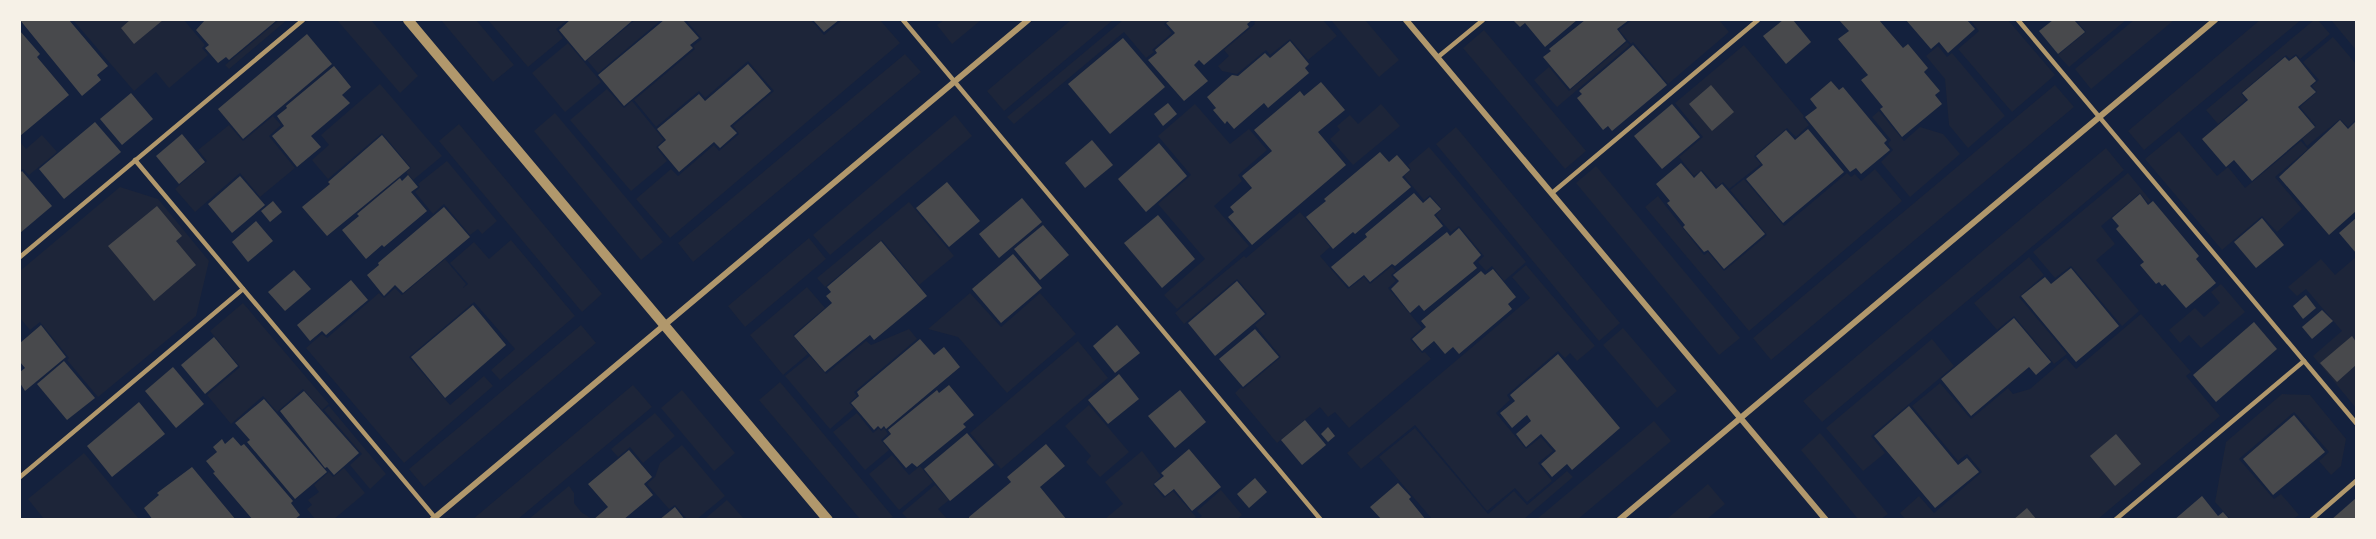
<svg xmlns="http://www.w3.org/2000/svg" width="2376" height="539" viewBox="0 0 2376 539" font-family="'DM Sans',sans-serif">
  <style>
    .green { fill: #1d2539 }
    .building { fill: #48494c }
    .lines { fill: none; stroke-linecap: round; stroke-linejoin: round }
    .service { stroke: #b1986c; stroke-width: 4.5 }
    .minor { stroke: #b1986c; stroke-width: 6 }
    .tertiary { stroke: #b1986c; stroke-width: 10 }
  </style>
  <rect width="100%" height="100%" fill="#14213d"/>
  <g class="green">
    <polygon points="73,20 184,20 205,45 202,48 208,55 169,88 156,72 134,91"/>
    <polygon points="279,20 287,20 229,69 225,65"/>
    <polygon points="337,20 371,20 418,76 400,93"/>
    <polygon points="441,20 476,20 514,65 493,82"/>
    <polygon points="488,20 568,20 556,29 563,38 528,67"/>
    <polygon points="635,20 661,20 598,73 587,60"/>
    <polygon points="686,20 811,20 824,35 842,20 880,20 900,43 670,238 636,199 671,169 678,176 714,145 719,151 739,134 733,126 774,91 748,61 705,98 699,91 656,127 634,100 695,49 693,46 702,39"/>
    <polygon points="944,20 981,20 952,44 937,25"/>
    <polygon points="1071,20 1113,20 1004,111 987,91"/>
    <polygon points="1123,20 1169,20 1164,24 1172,33 1152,50 1154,52 1146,58 1124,32 1014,124 1007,117"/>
    <polygon points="1257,20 1323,20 1337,36 1308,60 1290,39 1270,55 1266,50 1237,74 1222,71 1218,66 1229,56 1224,50 1255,24 1254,22"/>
    <polygon points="1331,20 1365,20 1399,60 1379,77"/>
    <polygon points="1632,20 1719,20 1729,32 1668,84 1633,42 1631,44 1619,30"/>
    <polygon points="1970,20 2008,20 2055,75 2012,112 1958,49 1979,31"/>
    <polygon points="2076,20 2126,20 2069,67 2058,55 2086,32"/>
    <polygon points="2134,20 2174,20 2091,89 2075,69"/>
    <polygon points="2260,20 2301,20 2144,150 2128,131"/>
    <polygon points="2314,20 2318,20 2330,34 2300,59 2296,54 2290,59 2286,55 2241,93 2246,100 2218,124 2206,110"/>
    <polygon points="2331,20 2356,20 2356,50"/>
    <polygon points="1484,30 1586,151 1565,169 1463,48"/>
    <polygon points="2333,37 2356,64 2356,120 2348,127 2340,119 2307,146 2302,139 2316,126 2300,107 2317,92 2312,86 2319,80 2303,62"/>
    <polygon points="1627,42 1630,45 1557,107 1534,80 1549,67 1569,91"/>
    <polygon points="568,43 601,82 565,112 532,73"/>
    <polygon points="1744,45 1804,116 1803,117 1809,125 1796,137 1787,128 1754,156 1761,164 1729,189 1723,182 1717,187 1702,170 1694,176 1679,157 1703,137 1675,103"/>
    <polygon points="1938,46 1947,57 1952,53 2005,116 1968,148 1949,125 1945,79 1926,56"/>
    <polygon points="905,54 921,72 693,262 678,243"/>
    <polygon points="380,84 442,156 413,180 406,172 411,168 382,133 328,179 312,160 329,145 321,135"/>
    <polygon points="2055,85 2074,107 1771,360 1753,338"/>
    <polygon points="607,89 624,108 632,101 664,140 656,147 667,161 631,191 570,120"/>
    <polygon points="1195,104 1230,144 1249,129 1267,150 1238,175 1242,181 1214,206 1249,246 1177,309 1164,295 1205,259 1158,204 1191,175 1158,136"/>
    <polygon points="1381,104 1400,126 1353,165 1330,139 1340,130 1337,126 1350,115 1358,124"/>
    <polygon points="1879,111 1904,141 1920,127 1943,134 1960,154 1910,197 1881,162 1893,150 1888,144 1891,140 1872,117"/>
    <polygon points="555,113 663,242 641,260 534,131"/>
    <polygon points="955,115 972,136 830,255 813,235"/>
    <polygon points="273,116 281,125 269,136 295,168 260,197 240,173 195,212 175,189 207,161 198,150 229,125 243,141"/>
    <polygon points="459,124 602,294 582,312 439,141"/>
    <polygon points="1456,127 1620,323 1599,341 1436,144"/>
    <polygon points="2179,131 2217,176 2228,167 2245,188 2301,141 2308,149 2275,177 2302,209 2277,232 2262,216 2222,250 2145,159"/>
    <polygon points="42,135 57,152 29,175 23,169 20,171 20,142 26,149"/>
    <polygon points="1429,147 1526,262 1504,281 1492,266 1486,271 1478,262 1484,256 1459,226 1451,232 1436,215 1442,209 1430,195 1424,200 1404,176 1411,170 1408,165"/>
    <polygon points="2106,148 2124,170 1822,422 1803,401"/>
    <polygon points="447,161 497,221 482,234 478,229 470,235 444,204 433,214 415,192 420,187 418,184"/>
    <polygon points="1596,166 1740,338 1719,355 1576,183"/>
    <polygon points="1875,169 1902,201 1749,331 1645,207 1658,196 1704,255 1708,252 1724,271 1767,235 1730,190 1744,179 1784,226 1847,173 1851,177 1855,174 1861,181"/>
    <polygon points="2128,173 2151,201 2148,203 2140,193 2101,226 2115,244 2096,260 2139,311 2122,326 2071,266 2055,278 2033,252"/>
    <polygon points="120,187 158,199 209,261 196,316 98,397 67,360 69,358 40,322 30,330 20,318 20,271"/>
    <polygon points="909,202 954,256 919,285 882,240 825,287 817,278"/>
    <polygon points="1300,212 1330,247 1320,256 1348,289 1364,277 1370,284 1392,266 1396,271 1391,275 1396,281 1388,288 1422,328 1410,339 1422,353 1425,352 1431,359 1349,428 1335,412 1328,417 1320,407 1277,443 1235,393 1241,387 1243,389 1281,357 1255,325 1267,314 1237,279 1184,324 1175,313 1244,256 1246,258"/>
    <polygon points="809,238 826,259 745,327 728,306"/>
    <polygon points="511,240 575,316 500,380 491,370 515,349 474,302 409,357 450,405 484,376 493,386 404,463 306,348 322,334 327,338 379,293 384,298 395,288 402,295 445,259 466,284 463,288 468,284 450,263 474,242 489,259"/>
    <polygon points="2029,257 2044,275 2019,297 2067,354 2054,364 2014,316 1997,330 1974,303"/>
    <polygon points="2356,257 2356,408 2313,356 2342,331 2306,289 2297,296 2288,287 2321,259 2335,275"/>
    <polygon points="1526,265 1595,346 1577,361 1570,353 1565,358 1558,351 1507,395 1510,400 1496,413 1526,449 1541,437 1553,451 1538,463 1552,481 1527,502 1515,488 1487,511 1415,425 1361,469 1347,453 1530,298 1512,277"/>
    <polygon points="2221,284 2245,312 2201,348 2189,335 2180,343 2169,330 2195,308 2204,317 2220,303 2211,292"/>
    <polygon points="807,287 825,308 793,335 808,354 783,375 750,335"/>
    <polygon points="970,293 1001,327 1040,293 1076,334 1007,393 958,337 928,329"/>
    <polygon points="243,303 329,404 322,410 303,389 277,412 263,396 231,424 207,395 240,367 210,331"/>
    <polygon points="2141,314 2191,372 2186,376 2220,416 2098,519 1906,520 1900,513 1919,496 1934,513 1982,472 1967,454 1958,461 1912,406 1940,383 1971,419 2008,388 2013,394 2030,389 2066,358 2076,369"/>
    <polygon points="581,325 596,343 424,487 409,469"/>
    <polygon points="1623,328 1677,391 1657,408 1603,345"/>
    <polygon points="909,329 917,339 854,392 857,396 849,403 854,408 830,429 785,376 810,356 826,374 866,341 871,345"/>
    <polygon points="1932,339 1954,366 1871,436 1885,453 1863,471 1826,428"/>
    <polygon points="1078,341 1108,378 1001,469 970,433"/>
    <polygon points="780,382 893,517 890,519 860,519 759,400"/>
    <polygon points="633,385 652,407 518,519 473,519"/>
    <polygon points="682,390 735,453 714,471 661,408"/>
    <polygon points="2282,394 2310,395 2346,439 2341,466 2331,475 2319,461 2329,452 2294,412 2239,459 2274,499 2281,494 2299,515 2293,519 2230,519 2215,502 2226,442"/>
    <polygon points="1089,405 1129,452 1100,477 1086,462 1091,456 1065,426"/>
    <polygon points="329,406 386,474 370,489 350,465 362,454 324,410"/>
    <polygon points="655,413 675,436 643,463 630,447 618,457 611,449"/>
    <polygon points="857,413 873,433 879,428 881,431 884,428 888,434 881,440 889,450 865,470 833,432"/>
    <polygon points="1654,421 1671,441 1578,519 1537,519"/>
    <polygon points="1415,428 1488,514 1514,491 1527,505 1567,471 1573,477 1524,519 1432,519 1379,457"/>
    <polygon points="1820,433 1888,514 1881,519 1858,519 1801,450"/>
    <polygon points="682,445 725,496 697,519 686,518 675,505 669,509 647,484 655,477 660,463"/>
    <polygon points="1142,451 1161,476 1153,485 1164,498 1173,491 1196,517 1193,519 1105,519 1123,504 1105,482"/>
    <polygon points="84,453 139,519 44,519 28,499"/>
    <polygon points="892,455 909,475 920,466 933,482 899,510 869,474"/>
    <polygon points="344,468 365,493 334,519 315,519 307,509 312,505 308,500 319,492 314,485 329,472 333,477"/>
    <polygon points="1708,484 1725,504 1707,519 1667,519"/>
    <polygon points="935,485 949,500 938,509 947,519 908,519 902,513"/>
    <polygon points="569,486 574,493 574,503 581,512 592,519 529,519"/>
    <polygon points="1221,490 1242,515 1237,519 1198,519 1202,516 1197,511"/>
    <polygon points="727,500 744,519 706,519 706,518"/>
  </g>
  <g class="building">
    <polygon points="20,20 69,20 108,66 97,75 101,80 82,96"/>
    <polygon points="130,20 163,20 134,44 121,28"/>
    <polygon points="205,20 277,20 229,60 226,57 218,63 205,48 209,45 196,30"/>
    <polygon points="570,20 633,20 585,61 559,30"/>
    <polygon points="664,20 683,20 699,38 690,45 693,48 624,106 598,75"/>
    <polygon points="813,20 839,20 824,32"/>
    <polygon points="1171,20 1252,20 1247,24 1249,27 1204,65 1199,60 1194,65 1208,81 1184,101 1148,60 1157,53 1155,50 1175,33 1166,23"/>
    <polygon points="1513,20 1577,20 1545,47 1525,23 1520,27"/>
    <polygon points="1585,20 1629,20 1617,29 1626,41 1570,89 1543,57 1551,51 1549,49"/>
    <polygon points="1783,20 1793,20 1811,42 1786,64 1763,36"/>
    <polygon points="1839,20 1879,20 1903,48 1908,44 1928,68 1924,72 1940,91 1935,95 1942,104 1902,137 1880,109 1883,107 1861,80 1868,75 1838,39 1849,31"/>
    <polygon points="1906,20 1967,20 1975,29 1948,53 1939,42 1931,49"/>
    <polygon points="2053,20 2074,20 2085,32 2058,54 2039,31"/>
    <polygon points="20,31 40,54 37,57 69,95 20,136"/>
    <polygon points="307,34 332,64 243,139 218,109"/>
    <polygon points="1123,38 1165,87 1110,134 1068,84"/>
    <polygon points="1290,41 1309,64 1305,68 1309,73 1268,108 1264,103 1234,129 1227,121 1225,124 1213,110 1216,108 1207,97 1232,75 1238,76 1265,53 1270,58"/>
    <polygon points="1633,45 1667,85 1612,131 1608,126 1603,130 1577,98 1582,94 1579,91"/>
    <polygon points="2296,56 2316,81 2310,86 2316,92 2298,107 2315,127 2252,181 2234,160 2226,167 2202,139 2248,100 2242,93 2285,57 2289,61"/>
    <polygon points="748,64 771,91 730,126 737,133 720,148 714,142 679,172 658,147 666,140 657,129 699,94 705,101"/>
    <polygon points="334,66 351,87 342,95 350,103 311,136 321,147 297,167 272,136 284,126 277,116 287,108 286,106"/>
    <polygon points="1831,81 1839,90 1843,87 1887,140 1884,143 1890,150 1861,174 1856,168 1850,172 1805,117 1817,108 1810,99"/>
    <polygon points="1321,82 1345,110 1318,132 1346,165 1252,245 1228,217 1234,212 1230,207 1252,188 1242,176 1272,151 1254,130 1300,91 1304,96"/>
    <polygon points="1711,85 1734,112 1712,131 1689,104"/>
    <polygon points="131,93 153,119 122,145 100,119"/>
    <polygon points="1168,103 1177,114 1163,126 1154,114"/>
    <polygon points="1672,104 1700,137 1662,169 1634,136"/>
    <polygon points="2340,120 2348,129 2356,121 2356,211 2329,235 2279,177"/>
    <polygon points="95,122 121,152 64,199 39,169"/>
    <polygon points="1808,129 1844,172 1783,223 1746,179 1763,165 1756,156 1786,130 1795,140"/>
    <polygon points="182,134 205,162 179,184 156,156"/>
    <polygon points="382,135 410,168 327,236 302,207 330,184 328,182"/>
    <polygon points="1092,140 1113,165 1085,188 1065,163"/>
    <polygon points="1159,143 1187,176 1146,212 1118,179"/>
    <polygon points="1380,152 1389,162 1397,155 1410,170 1402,177 1411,187 1355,234 1353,232 1333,249 1306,217 1326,201 1324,199"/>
    <polygon points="1681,163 1694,178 1701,171 1716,189 1722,184 1765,234 1724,269 1708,250 1704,252 1683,227 1685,225 1667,203 1670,201 1656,184"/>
    <polygon points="22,171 52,206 20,233 20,173"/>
    <polygon points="408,175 418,187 411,192 427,211 384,247 382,245 366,259 342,230 359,216 357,214 400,178 402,181"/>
    <polygon points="240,176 265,205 232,233 208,204"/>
    <polygon points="947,182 980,221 949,247 916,208"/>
    <polygon points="1414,193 1423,203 1430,197 1441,209 1434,215 1443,226 1395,266 1392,264 1370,282 1364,275 1349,287 1331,267 1367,237 1365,234"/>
    <polygon points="2140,194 2148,205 2153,201 2199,256 2196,259 2216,283 2186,308 2165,284 2162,286 2159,282 2156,284 2140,265 2144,262 2116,229 2119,226 2112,218"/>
    <polygon points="1022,198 1042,222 999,258 979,234"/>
    <polygon points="273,201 282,212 270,222 261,211"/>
    <polygon points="157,206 182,236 176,241 196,265 154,301 108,246"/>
    <polygon points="444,207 470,237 403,293 395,285 384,296 367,275 379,265 378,263"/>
    <polygon points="1158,215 1195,259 1162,288 1124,243"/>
    <polygon points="2262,218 2284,245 2256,268 2234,242"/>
    <polygon points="2356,218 2356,253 2339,233"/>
    <polygon points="256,221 273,241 248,262 232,242"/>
    <polygon points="1043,225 1069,255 1040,280 1014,249"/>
    <polygon points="1459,228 1481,255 1473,263 1477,268 1424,311 1419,305 1410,313 1391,289 1399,281 1393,275 1447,232 1450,236"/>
    <polygon points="881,241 927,296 874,340 870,335 825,372 794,336 832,303 826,296 831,292 827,287"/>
    <polygon points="1013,254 1042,288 1001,323 972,289"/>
    <polygon points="2071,268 2119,326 2076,362 2021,296 2045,277 2051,284"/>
    <polygon points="1493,269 1516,297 1508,304 1512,309 1459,354 1453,347 1445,354 1434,341 1422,351 1412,339 1426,327 1421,321 1481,271 1485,275"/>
    <polygon points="294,270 311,289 285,311 268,292"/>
    <polygon points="351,280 368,300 326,335 322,331 310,341 297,325"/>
    <polygon points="1237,281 1265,314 1215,356 1188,323"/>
    <polygon points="2306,295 2316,308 2303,319 2293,306"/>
    <polygon points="473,305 506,345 445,398 411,357"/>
    <polygon points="2322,310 2333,321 2312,339 2302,327"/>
    <polygon points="2014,318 2051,362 2036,375 2029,367 1971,416 1941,379"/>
    <polygon points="2254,322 2277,349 2216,402 2193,375"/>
    <polygon points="41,325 66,357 25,391 20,383 20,372 25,368 20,362 20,343"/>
    <polygon points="1117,325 1140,353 1115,373 1093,346"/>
    <polygon points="1255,329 1279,357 1243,387 1219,359"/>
    <polygon points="2352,336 2356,342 2356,365 2337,382 2320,363"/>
    <polygon points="214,337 238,366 205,394 181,365"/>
    <polygon points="920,339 934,355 944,347 960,367 886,429 884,426 881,429 878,426 874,430 851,403 859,396 857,392"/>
    <polygon points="1558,354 1620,428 1572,470 1567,464 1552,477 1541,464 1556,451 1541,434 1526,447 1516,434 1531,421 1527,415 1512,428 1500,413 1515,401 1510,395"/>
    <polygon points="64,361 95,398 67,420 37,384"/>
    <polygon points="173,367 204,404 176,428 145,391"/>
    <polygon points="1119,374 1139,399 1108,424 1088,400"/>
    <polygon points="949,385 974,415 963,424 966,427 917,467 912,463 906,468 883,441 891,434 888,430 937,390 939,393"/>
    <polygon points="1180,390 1206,422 1175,448 1148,416"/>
    <polygon points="304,391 359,453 334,475 327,467 325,468 280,411"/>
    <polygon points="264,399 327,472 295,499 247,442 250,440 235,423"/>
    <polygon points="139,402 165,434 112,477 87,446"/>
    <polygon points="1909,406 1958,465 1967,458 1979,472 1935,508 1874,436"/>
    <polygon points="2294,415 2325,452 2273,495 2243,459"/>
    <polygon points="1305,420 1326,445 1302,465 1281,440"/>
    <polygon points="1328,427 1335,436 1328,442 1321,434"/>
    <polygon points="967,433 994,465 950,501 924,469"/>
    <polygon points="2116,434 2141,464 2115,486 2090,456"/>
    <polygon points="233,437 241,446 244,444 293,501 291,503 300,515 294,520 253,520 213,473 215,472 206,461 217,452 213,447 222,439 225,444"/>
    <polygon points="1046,444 1065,466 1040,487 1067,520 969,520 969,517 1011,482 1007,477"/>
    <polygon points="1189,449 1221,487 1192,511 1174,489 1165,496 1154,484 1164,476 1161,473"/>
    <polygon points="629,450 652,477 644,484 653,495 623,520 593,520 608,507 588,484"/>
    <polygon points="192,467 236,520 153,520 144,508 159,495 157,493"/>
    <polygon points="1255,478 1267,492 1249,508 1237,494"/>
    <polygon points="1398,483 1411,497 1409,499 1426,520 1382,520 1370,507"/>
    <polygon points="2202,496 2218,516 2223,512 2230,520 2174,520"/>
    <polygon points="2356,498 2356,520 2331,520"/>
    <polygon points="675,507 685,520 659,520"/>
    <polygon points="2027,508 2037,520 2013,520"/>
  </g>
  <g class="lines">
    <g class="service">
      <polyline points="903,20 1321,520"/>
      <polyline points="2018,20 2356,423"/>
      <polyline points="1438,57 1483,20"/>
      <polyline points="135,160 437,520"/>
      <polyline points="1552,193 1758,20"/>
      <polyline points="20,257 303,20"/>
      <polyline points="20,477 243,289"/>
      <polyline points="2115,520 2304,361"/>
      <polyline points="2311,520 2356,481"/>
    </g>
    <g class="minor">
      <polyline points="1406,20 1826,520"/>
      <polyline points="432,520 1028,20"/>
      <polyline points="1619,520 2215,20"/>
    </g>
    <polyline class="tertiary" points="408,20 828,520"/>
  </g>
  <rect width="2376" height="539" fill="none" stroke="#f6f1e7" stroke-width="42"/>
</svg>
